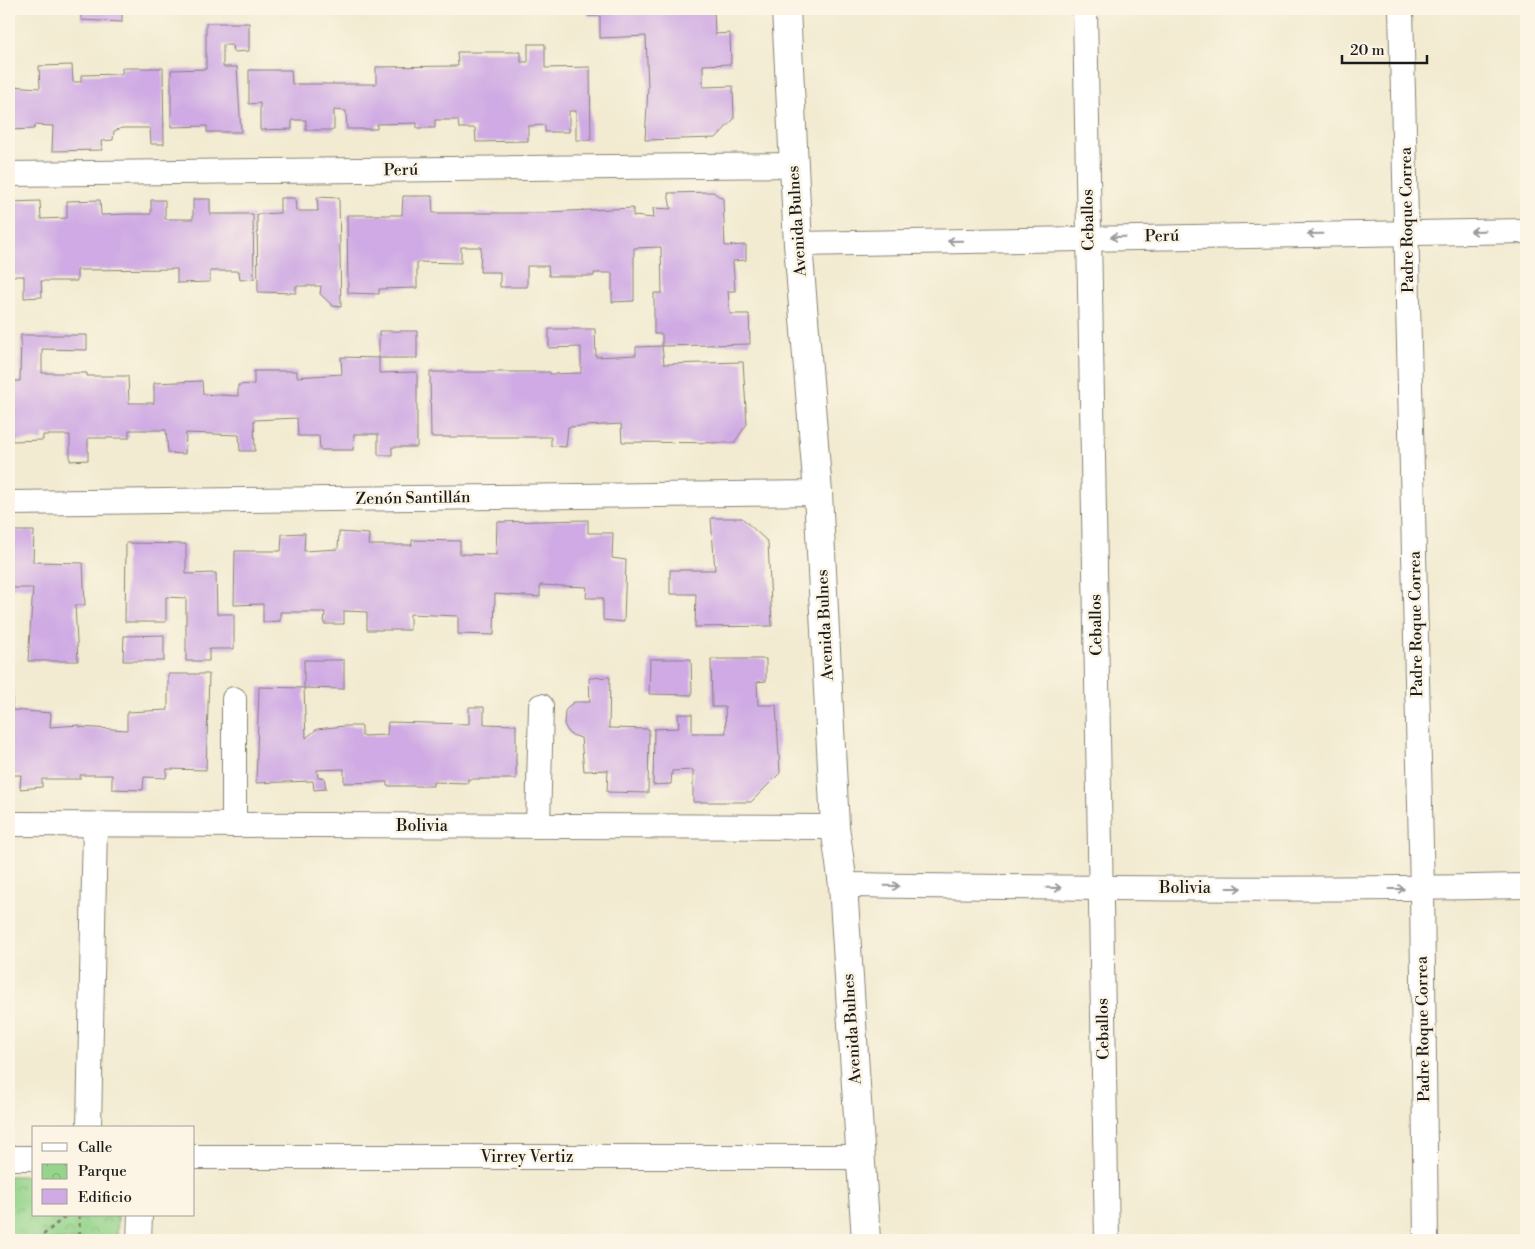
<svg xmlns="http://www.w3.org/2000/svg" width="1535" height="1249" viewBox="0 0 1535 1249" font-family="'Libre Bodoni',serif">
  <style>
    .park { fill: url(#park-crowns); stroke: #587854 }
    .building { fill: #cfaae4 }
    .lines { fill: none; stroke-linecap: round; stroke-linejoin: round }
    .minor-casing { stroke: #878476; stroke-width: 26 }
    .tertiary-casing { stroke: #878476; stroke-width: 30 }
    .path { stroke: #878476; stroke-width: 3; stroke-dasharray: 4 4; stroke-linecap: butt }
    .minor { stroke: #fff; stroke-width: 24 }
    .tertiary { stroke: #fff; stroke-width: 28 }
    .oneway { stroke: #999 }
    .labels { text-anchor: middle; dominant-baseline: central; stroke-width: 5; stroke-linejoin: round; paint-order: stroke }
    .street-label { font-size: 16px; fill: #1c1c1c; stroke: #fcf5e5 }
  </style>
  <defs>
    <pattern id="park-crowns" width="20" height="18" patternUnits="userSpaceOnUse" patternTransform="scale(1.25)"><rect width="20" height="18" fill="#94d48b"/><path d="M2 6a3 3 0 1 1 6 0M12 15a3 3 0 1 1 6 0" fill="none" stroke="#7fb577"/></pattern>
  </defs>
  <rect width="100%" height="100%" fill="#fcf5e5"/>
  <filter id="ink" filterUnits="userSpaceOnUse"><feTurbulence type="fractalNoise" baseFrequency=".02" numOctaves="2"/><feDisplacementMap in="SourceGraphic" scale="10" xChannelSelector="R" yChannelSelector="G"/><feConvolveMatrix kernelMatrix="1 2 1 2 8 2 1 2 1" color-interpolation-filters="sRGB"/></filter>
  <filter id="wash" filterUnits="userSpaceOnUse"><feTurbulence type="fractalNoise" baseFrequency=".0096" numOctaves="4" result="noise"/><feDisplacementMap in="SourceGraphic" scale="20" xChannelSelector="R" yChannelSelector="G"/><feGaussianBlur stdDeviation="1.12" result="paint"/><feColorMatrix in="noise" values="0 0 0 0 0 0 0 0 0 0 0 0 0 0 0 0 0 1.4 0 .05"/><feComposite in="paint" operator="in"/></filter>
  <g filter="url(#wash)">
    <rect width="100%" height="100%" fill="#f2ebd1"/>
    <polygon class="park" points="9,1176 34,1176 34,1215 118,1215 117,1240 9,1240"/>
    <g id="blocks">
      <g class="building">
        <polygon points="81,9 122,9 122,22 81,20"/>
        <polygon points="588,9 645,9 645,12 674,11 674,9 714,9 715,34 730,33 731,64 703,65 703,87 733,86 734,119 716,138 645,140 648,88 646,36 600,38 600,16 588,16"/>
        <polygon points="206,23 249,23 249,51 233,52 232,45 223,45 223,67 237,67 241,132 207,132 207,126 171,127 171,70 206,69"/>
        <polygon points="528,44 545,44 545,68 590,67 591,140 576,140 576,111 569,111 569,132 545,132 545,125 528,126 528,141 476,142 475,128 459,128 458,120 435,120 435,128 417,128 417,123 377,124 377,129 347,129 346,111 334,110 334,130 306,130 306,120 292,120 292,129 260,130 260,103 249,104 249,70 291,70 292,84 376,84 376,67 458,66 457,52 521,52 521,62 528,62"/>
        <polygon points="72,65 73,82 81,82 81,75 122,74 122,68 163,68 164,144 151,144 150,128 122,128 114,131 113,140 101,141 102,150 52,151 53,126 35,125 34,129 9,130 9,86 40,88 39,66"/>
        <polygon points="713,192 723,199 725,246 746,245 746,260 733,261 735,291 728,291 730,314 749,314 750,344 662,346 664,364 743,362 747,424 734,443 622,442 621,424 568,427 566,447 551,446 551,437 431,437 430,372 550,372 550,374 581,373 581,347 549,348 549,329 595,329 596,357 636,355 636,347 662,346 662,334 654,334 654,293 662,293 661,247 634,248 634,301 612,302 612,273 594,273 594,276 549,276 548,266 527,266 527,287 500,287 500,272 480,272 481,247 461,247 461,263 417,262 417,288 379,289 379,294 348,293 347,215 402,215 403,196 432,196 433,213 548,213 547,212 633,208 633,216 654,218 653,208 671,209 668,193"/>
        <polygon points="317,197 339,198 341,307 333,306 320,294 321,286 296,286 296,293 258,292 257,214 280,213 280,198 295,198 296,211 318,211"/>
        <polygon points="193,199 210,199 210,214 253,214 254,279 240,280 239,271 210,271 210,282 177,283 177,269 77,270 77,281 41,281 42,297 24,298 24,276 9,276 9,202 40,201 41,219 67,218 67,201 100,200 101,215 127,214 151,214 151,200 165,200 165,219 193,219"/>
        <polygon points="379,331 417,331 417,358 379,358 379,373 417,372 417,447 392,447 392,455 378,455 378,434 354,434 353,450 320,450 319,436 298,436 297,418 254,420 255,451 240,451 239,435 186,433 185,454 168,453 166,430 129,430 129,438 88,438 88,460 70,461 70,435 43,435 43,440 12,441 12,427 9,427 9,381 20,381 21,335 87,335 87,350 42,349 42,373 87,373 87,376 128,376 129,403 154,403 154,383 202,381 203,394 238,396 238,385 254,384 254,371 297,371 297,377 342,374 341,357 379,358"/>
        <polygon points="711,518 742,518 768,542 772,626 695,627 696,594 670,594 670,570 715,570"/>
        <polygon points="588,520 588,533 613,533 612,558 626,560 624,622 603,620 603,598 586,598 587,587 540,585 540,597 495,594 494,635 458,634 458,616 410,614 410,630 367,630 367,612 344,611 344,624 324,624 325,612 280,612 280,621 263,622 263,604 234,605 235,551 281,551 282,534 305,533 304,551 338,549 339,532 369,534 368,545 412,545 412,540 460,541 460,554 496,555 497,522"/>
        <polygon points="9,531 34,531 33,562 83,563 85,605 75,605 78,661 28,661 33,588 9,588"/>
        <polygon points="126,543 186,544 186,574 216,573 217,614 234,614 234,649 209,649 209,661 186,661 186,598 166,597 166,622 125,622"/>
        <polygon points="164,635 164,661 123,661 124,636"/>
        <polygon points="650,659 691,659 692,695 649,694"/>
        <polygon points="711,659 766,659 766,681 757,682 758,705 776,705 780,773 751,802 693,802 693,770 672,771 671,784 653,785 654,729 679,728 678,714 692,714 692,733 726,733 725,707 712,707"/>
        <polygon points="304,660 344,660 344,689 304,688"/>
        <polygon points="168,674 209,674 206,770 167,769 166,778 144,777 143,790 112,789 112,775 80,775 80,779 42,779 42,787 20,789 21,775 9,775 9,685 13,684 12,710 51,713 50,727 80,725 80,727 127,730 127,712 168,710"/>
        <polygon points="610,677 609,728 649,729 648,793 607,792 608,770 584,771 581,738 569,734 564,724 565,711 570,705 574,702 590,702 589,678"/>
        <polygon points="259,687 304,688 306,738 317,729 344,726 362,726 362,736 387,735 388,722 469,724 469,707 484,707 484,724 516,725 516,779 468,779 468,783 433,782 433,786 387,786 387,782 344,783 344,769 317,770 318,778 324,777 326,789 314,790 313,781 256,783"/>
      </g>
    </g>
  </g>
  <g filter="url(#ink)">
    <use href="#blocks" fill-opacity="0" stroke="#878476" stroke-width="1"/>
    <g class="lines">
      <defs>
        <g id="minor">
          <polyline points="1085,9 1107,1240"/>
          <polyline points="1401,9 1422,889 1426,1240"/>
          <polyline points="9,174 793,165"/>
          <polyline points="798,244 1526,231"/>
          <polyline points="9,503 818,493"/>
          <polyline points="234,699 234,825"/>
          <polyline points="9,824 835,827"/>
          <polyline points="538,826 541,706"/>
          <path d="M843,885C1071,888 1298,891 1526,886"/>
          <polyline points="89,1128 95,825"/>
          <polyline points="194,1157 861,1157"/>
          <polyline points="9,1158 34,1158"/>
          <polyline points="139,1240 140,1215"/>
        </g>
        <polyline id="tertiary" points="786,9 798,244 818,493 835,827 843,885 866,1240"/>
      </defs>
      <use href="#minor" class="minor-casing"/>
      <use href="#tertiary" class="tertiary-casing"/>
      <g class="path">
        <polyline points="79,1215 80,1240"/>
        <polyline points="37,1240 67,1215"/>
      </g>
      <use href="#minor" class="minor"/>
      <use href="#tertiary" class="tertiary"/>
    </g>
    <defs><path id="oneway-shaft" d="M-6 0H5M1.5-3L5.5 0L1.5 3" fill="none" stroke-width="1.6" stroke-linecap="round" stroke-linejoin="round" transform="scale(1.25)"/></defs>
    <g class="oneway">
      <use href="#oneway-shaft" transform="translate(1478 231) rotate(179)"/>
      <use href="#oneway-shaft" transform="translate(1315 234) rotate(179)"/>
      <use href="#oneway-shaft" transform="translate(1118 237) rotate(179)"/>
      <use href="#oneway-shaft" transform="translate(955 241) rotate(179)"/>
      <use href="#oneway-shaft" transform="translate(892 886) rotate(1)"/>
      <use href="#oneway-shaft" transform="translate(1054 888) rotate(1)"/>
      <use href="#oneway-shaft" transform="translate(1234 888)"/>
      <use href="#oneway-shaft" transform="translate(1397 889)"/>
    </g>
  </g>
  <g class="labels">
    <g class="street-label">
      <text transform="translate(401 170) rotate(-1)">Perú</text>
      <text transform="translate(1088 220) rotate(-91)">Ceballos</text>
      <text transform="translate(1407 220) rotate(-91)">Padre Roque Correa</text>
      <text transform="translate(797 221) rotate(-94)">Avenida Bulnes</text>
      <text transform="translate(1162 236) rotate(-1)">Perú</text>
      <text transform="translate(413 498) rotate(-1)">Zenón Santillán</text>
      <text transform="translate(1416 624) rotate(-91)">Padre Roque Correa</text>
      <text transform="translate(825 625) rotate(-93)">Avenida Bulnes</text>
      <text transform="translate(1096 625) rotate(-91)">Ceballos</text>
      <text x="422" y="826">Bolivia</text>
      <text x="1185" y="888">Bolivia</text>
      <text transform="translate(852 1029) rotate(-94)">Avenida Bulnes</text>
      <text transform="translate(1103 1029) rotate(-91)">Ceballos</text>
      <text transform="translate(1423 1029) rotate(-91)">Padre Roque Correa</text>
      <text x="527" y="1157">Virrey Vertiz</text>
    </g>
  </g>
  <rect width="1535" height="1249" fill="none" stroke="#fcf5e5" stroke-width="30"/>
  <rect x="32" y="1126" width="162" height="90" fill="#fcf5e5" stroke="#a29e95"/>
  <rect x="42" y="1143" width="25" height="8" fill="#ffffff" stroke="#a29e95"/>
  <text x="78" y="1152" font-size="15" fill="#1c1c1c">Calle</text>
  <rect x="42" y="1164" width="25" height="15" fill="url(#park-crowns)" stroke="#a29e95"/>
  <text x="78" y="1176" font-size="15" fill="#1c1c1c">Parque</text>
  <rect x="42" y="1189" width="25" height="15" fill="#cfaae4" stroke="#a29e95"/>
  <text x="78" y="1202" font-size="15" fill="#1c1c1c">Edificio</text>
  <path d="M1342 55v8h85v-8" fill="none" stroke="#1c1c1c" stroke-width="2.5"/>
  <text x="1350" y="55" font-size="15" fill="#1c1c1c" stroke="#fcf5e5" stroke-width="4" paint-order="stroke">20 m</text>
</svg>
